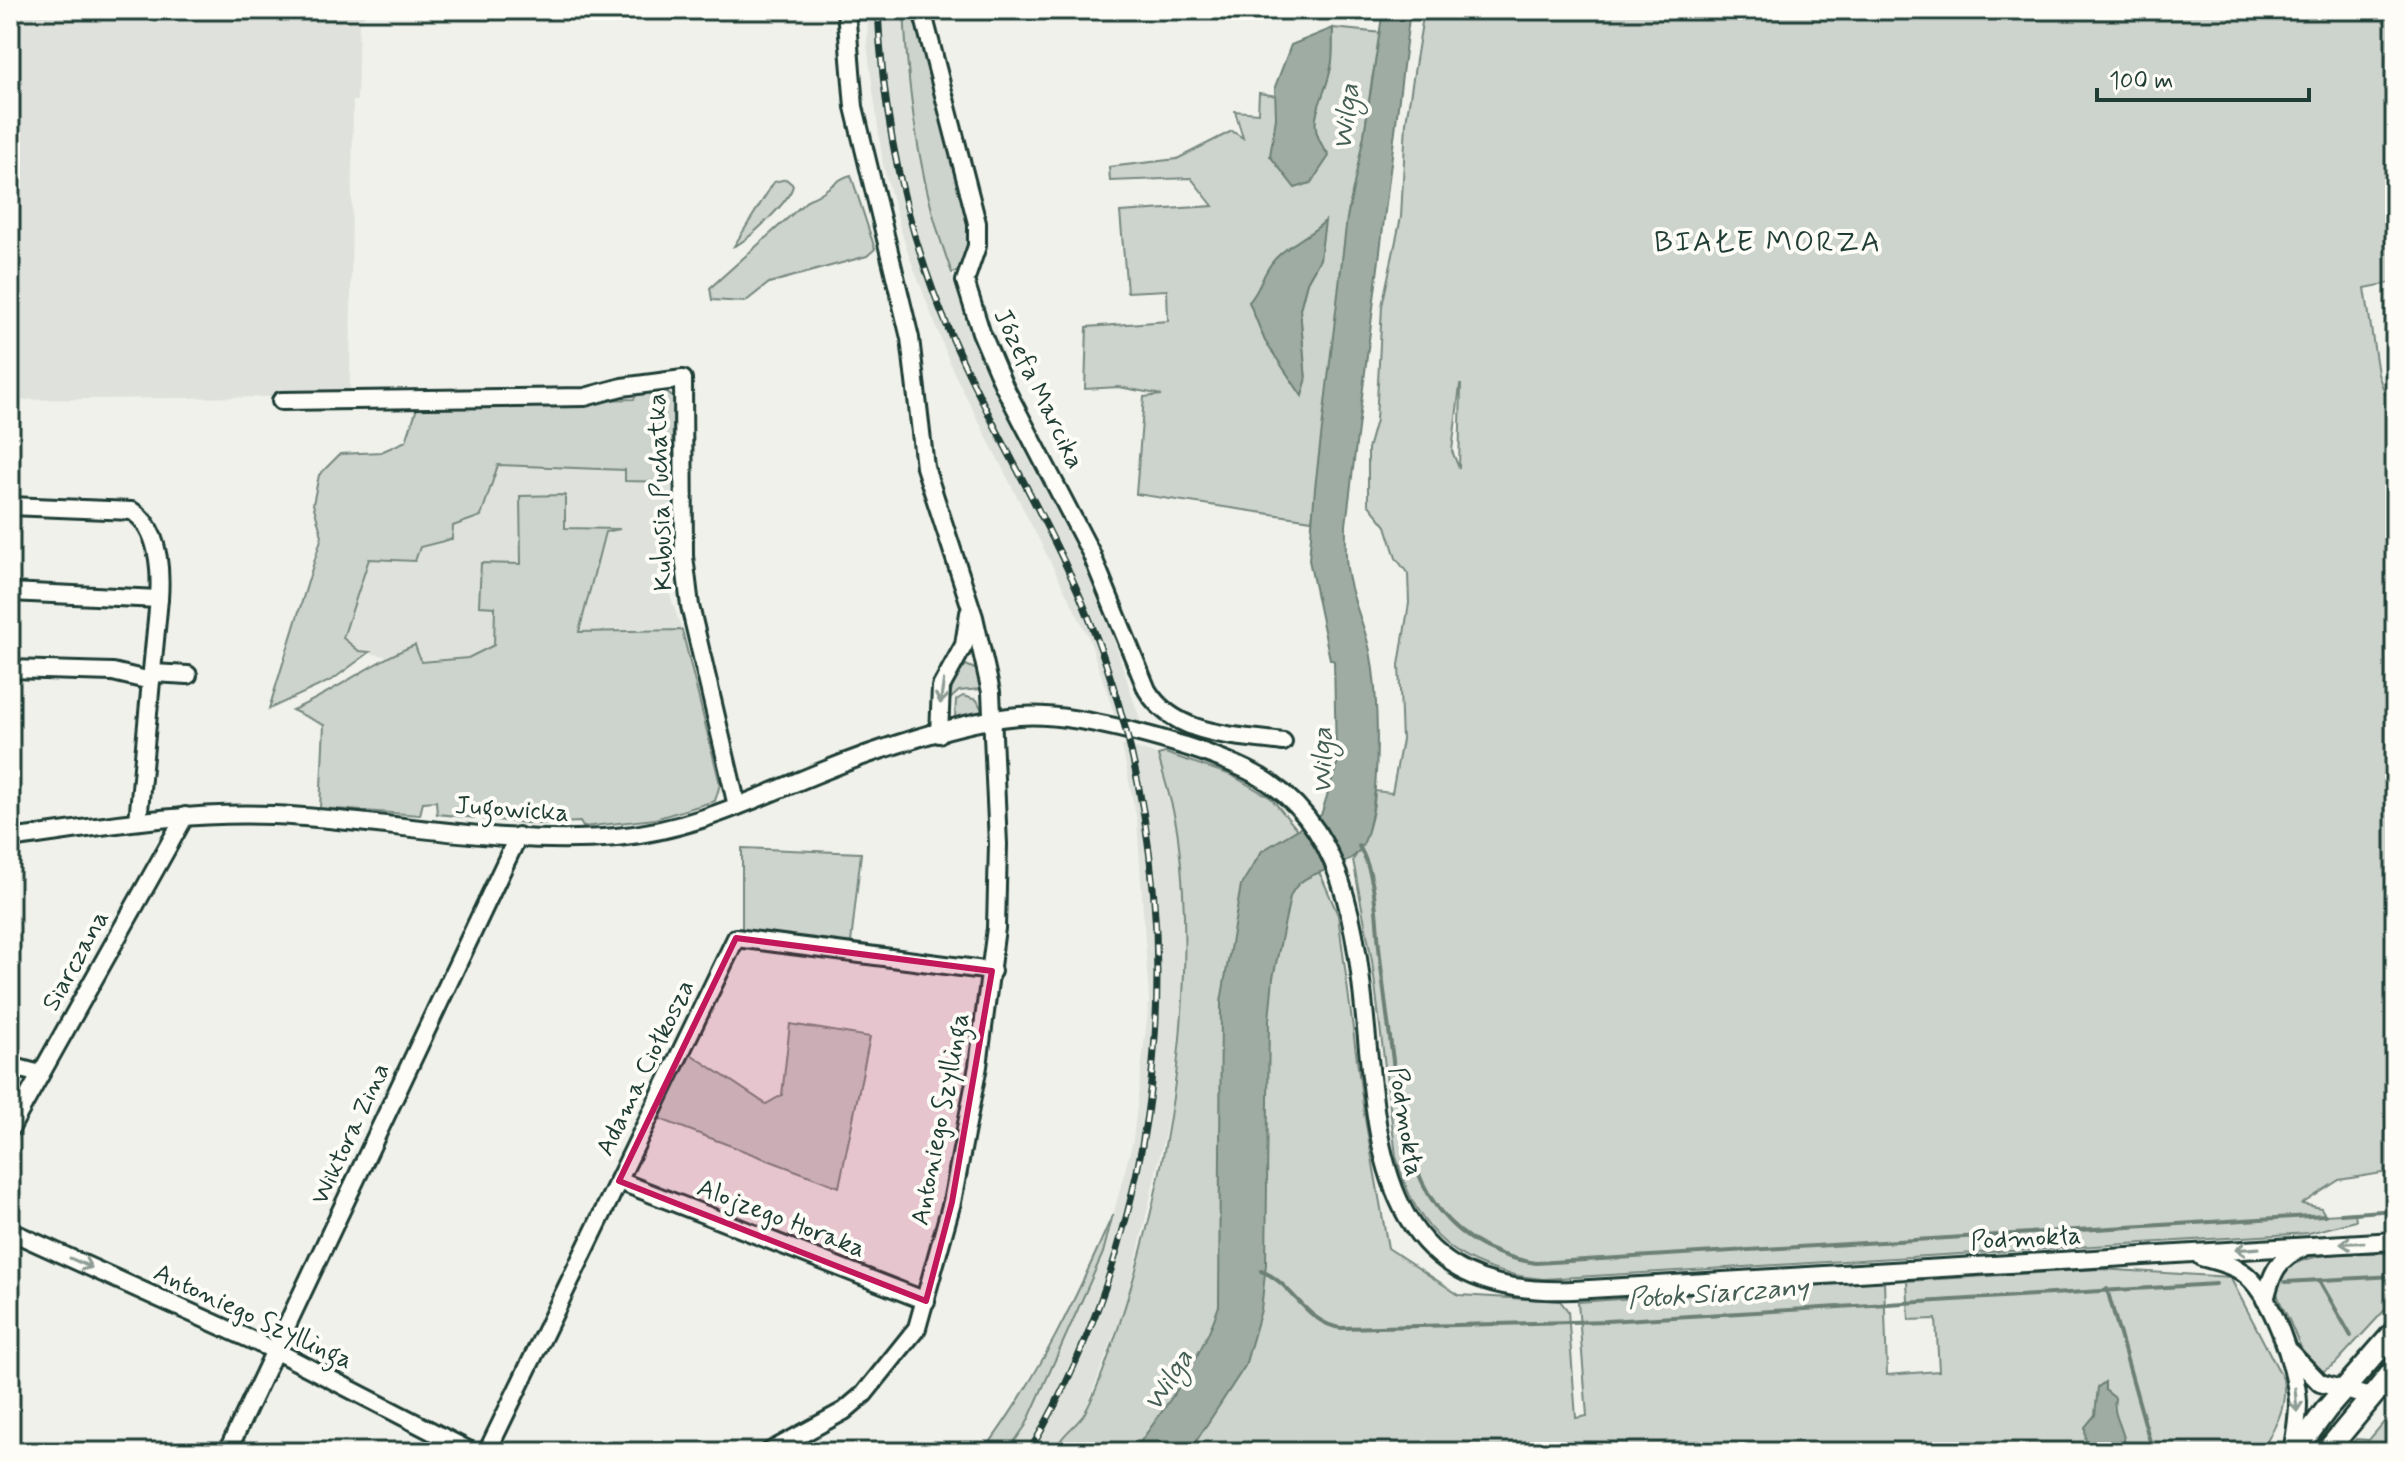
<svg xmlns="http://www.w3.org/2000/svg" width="2405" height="1462" viewBox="0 0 2405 1462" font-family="Mynerve,sans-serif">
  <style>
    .built { fill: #dfe2dc }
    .green { fill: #cdd3cd; stroke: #768880; stroke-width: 2; fill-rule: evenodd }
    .water { fill: #9faca4; stroke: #6c8077; stroke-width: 2 }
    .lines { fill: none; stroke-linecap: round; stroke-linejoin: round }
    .stream { stroke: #6c8077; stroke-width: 4 }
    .minor-casing { stroke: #1f3d34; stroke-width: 22 }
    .major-casing { stroke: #1f3d34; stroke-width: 26 }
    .minor { stroke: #fdfcf7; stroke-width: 16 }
    .major { stroke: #fdfcf7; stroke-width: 20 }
    .rail-casing { stroke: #1f3d34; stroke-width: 7 }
    .rail { stroke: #fdfcf7; stroke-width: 4; stroke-dasharray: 12; stroke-linecap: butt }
    .oneway { stroke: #8e9c96 }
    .marked { fill: #c2185b; fill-opacity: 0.2; stroke: #c2185b; stroke-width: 6; stroke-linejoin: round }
    .labels { text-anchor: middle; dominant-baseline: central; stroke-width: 8; stroke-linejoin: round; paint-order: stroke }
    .street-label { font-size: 26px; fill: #1f3d34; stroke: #fdfcf7 }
    .water-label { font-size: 28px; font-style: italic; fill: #455e56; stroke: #fdfcf7 }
    .quarter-label { font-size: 30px; letter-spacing: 2px; fill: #1f3d34; stroke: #fdfcf7 }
  </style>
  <rect width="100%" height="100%" fill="#f0f1eb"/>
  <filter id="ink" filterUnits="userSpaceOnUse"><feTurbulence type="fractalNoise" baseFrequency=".0125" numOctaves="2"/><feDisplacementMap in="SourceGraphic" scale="16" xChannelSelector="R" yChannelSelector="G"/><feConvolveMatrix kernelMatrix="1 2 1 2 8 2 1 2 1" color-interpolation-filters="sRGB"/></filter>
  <g filter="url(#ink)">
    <g class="built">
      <polygon points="10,10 369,10 359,22 357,101 353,101 350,396 10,400"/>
      <polygon points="868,10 904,10 913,124 942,247 974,338 1086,553 1141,723 1116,719 1088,636 953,371 906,248 883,165 867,45"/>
      <polygon points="667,392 674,399 669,592 682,630 721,791 715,802 679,814 583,827 575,640 495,645 468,658 421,663 359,651 343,639 418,405 595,403 634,399 638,393"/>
      <polygon points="1126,745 1158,755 1178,834 1184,907 1183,1002 1170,1111 1127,1301 1084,1414 1057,1445 1056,1452 1007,1452 1026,1425 1103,1253 1133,1140 1149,1001 1137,821 1122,746"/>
    </g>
    <g class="green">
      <path d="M904,10H917L971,214L970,246L959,271L952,273C920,190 908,100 904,10Z"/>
      <path d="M1424,10H2394L2395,282L2365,288L2378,374L2395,421V1171L2339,1180L2302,1204L2321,1208L2325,1215L2355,1213L2356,1221L2309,1233L1543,1279C1462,1272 1416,1235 1396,1156L1372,961L1353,860C1367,839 1374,817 1375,791L1392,793L1402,740L1399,665L1409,603L1408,574L1396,558L1386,526L1368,504V449L1376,420L1382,306L1401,217L1406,122ZM1460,385H1461L1459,468L1452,451Z"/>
      <path d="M1333,28L1382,33L1372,79L1312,520L1136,494L1144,397L1162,395L1119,387L1085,389L1087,327L1168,321L1167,290L1127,292L1120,212L1213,206L1191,178L1110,181L1109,167L1177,159L1232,131L1243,138L1235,111L1258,113L1259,93L1277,96L1276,118L1329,154C1299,128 1326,97 1331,66C1333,54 1332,41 1333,28ZM1324,223L1320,259L1307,282L1300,309L1306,381L1265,341L1250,303L1297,245Z"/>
      <path d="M851,175L875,249L867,256L769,283L745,302L712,300L710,288L809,199C826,194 834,179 851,175Z"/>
      <path d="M786,179L793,185C791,200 748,241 734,246L774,182Z"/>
      <polygon points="667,392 674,399 671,482 625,481 625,470 498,465 481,516 453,526 452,539 420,547 415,561 369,559 343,638 359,651 370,652 332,680 269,709 322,536 313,504 319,475 340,454 381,452 406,441 418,405 634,399 638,393"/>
      <path d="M565,495V528L620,529L605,532L579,632L682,630L720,784L715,801L655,819L583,827L580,822L536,824L437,814L436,801L423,802L420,815L320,808L324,725L292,710C335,692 371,662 415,645L421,662L468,658L494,645L495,607L479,606L481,563L521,564L520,496Z"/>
      <polygon points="966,665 977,670 981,689 959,691 949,700 954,679"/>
      <polygon points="963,696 977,700 983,712 955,718 956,700"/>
      <path d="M1165,753L1231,775L1271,798L1296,828L1323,880L1338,915L1364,1113L1388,1248L1459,1295L1560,1301L1568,1311L1576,1418L1587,1416L1578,1302L1884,1280L1887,1375L1939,1371L1936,1319L1909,1320L1907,1281L2100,1269L2230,1277L2283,1379C2288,1408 2275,1427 2261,1452H1056C1058,1436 1076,1427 1084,1414C1098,1391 1119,1327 1127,1300C1172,1153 1197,990 1178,837C1175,810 1165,782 1158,755Z"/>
      <polygon points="742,848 861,853 851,943 742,930"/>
      <polygon points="790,1024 870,1037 839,1187 660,1119 689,1053 766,1104 782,1095"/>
      <path d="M1113,1214L1103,1253L1026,1425L1007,1452H983C1037,1380 1077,1297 1113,1214Z"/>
      <path d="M2395,1253V1299L2335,1364L2320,1373C2304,1360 2297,1338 2289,1320C2285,1311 2278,1301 2277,1291C2275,1246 2365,1254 2395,1253Z"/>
      <polygon points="2395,1409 2395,1452 2346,1452 2356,1439 2369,1440"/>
    </g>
    <g class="water">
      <path d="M1383,10H1410L1346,525C1346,539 1345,554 1347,568C1350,596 1364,623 1370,651C1379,698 1381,796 1365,840C1351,877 1303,863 1290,897L1273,978L1269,1020L1266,1264L1261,1310L1245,1366L1189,1452H1133C1167,1405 1200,1362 1219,1306L1221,1002L1241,885L1262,851L1321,815L1338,761L1332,759L1336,756L1334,661L1330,659L1309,560L1315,488L1347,218L1364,135Z"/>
      <path d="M1333,28C1332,41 1334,55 1331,67C1324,106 1301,119 1329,156L1311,183L1295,188L1270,156L1276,118L1275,87L1291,45Z"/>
      <path d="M1325,221L1320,259L1307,282L1300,309L1306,381L1302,396L1265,341L1249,302C1261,289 1262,273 1275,259C1288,244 1310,236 1325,221Z"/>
      <path d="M2105,1382V1390L2115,1398C2111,1416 2127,1431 2125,1452H2086L2085,1427L2095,1415L2098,1387Z"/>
    </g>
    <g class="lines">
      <g class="stream">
        <path d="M1359,846C1376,875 1376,914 1379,947C1383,988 1389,1028 1394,1069C1407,1163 1427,1246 1536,1263L2325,1215"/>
        <polyline points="2341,1214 2395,1210"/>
        <path d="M1261,1271C1292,1282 1306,1324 1341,1328L1607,1321L2216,1284"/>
        <polyline points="2319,1280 2351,1336"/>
        <polyline points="2285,1282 2395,1276"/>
        <polyline points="2107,1289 2153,1452"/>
      </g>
      <defs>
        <g id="minor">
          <path d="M922,10L977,223V246L965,281L981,332L1004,386L1091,553L1147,690C1175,737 1236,735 1283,742"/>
          <polyline points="281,401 585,397 622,387 683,379 684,556 690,606 737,806"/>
          <path d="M10,506L132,511C159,528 161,570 159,599L10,592"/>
          <polyline points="10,669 113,672 151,681 159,599"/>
          <polyline points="153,673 188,675"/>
          <polyline points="939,734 941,687 964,645 969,613"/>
          <polyline points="138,821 151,681"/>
          <path d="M10,839C98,827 185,811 273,815C387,820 502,847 616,837C689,831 754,799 821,772C872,751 964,720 1019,716C1075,711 1195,745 1247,770C1469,876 1246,1304 1573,1290L2395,1241"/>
          <polyline points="10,1066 40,1074"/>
          <polyline points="10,1129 185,816"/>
          <polyline points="619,1181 926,1301"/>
          <polyline points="10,1231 276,1351 472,1452"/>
          <path d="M2201,1257C2215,1261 2230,1264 2242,1272C2272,1292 2296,1367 2298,1402C2298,1419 2295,1436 2292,1452"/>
          <path d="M2265,1300C2271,1276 2277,1258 2301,1249"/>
          <polyline points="2290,1352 2320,1383 2370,1397"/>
          <polyline points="227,1452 518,836"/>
          <polyline points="487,1452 736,938 992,971"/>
          <polyline points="769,1452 844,1411 864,1394 917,1328 952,1202 978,1066 996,928 998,844 991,692 974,617 925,467 910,338 854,107 846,10"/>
        </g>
        <g id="major">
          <polyline points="2295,1452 2326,1410 2395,1331"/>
          <polyline points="2326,1452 2395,1369"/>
        </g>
      </defs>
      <use href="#minor" class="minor-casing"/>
      <use href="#major" class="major-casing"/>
      <use href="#minor" class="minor"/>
      <use href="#major" class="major"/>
      <defs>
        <path id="rail" d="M878,10C883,122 906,232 951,335C990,426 1043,510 1082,601C1197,873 1180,1198 1029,1452"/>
      </defs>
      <use href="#rail" class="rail-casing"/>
      <use href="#rail" class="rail"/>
    </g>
    <defs><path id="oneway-shaft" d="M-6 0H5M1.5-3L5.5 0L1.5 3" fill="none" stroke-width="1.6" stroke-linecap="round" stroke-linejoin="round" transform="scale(2)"/></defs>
    <g class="oneway">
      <use href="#oneway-shaft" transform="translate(942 692) rotate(98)"/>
      <use href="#oneway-shaft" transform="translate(2352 1243) rotate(177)"/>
      <use href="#oneway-shaft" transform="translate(2247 1249) rotate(176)"/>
      <use href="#oneway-shaft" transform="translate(81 1263) rotate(24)"/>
      <use href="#oneway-shaft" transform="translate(2296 1400) rotate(85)"/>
    </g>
  </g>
  <path class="marked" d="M736,938L992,971L952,1202L926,1301L619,1181Z"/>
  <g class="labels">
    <g class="street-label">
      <text transform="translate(1038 389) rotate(64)">Józefa Marcika</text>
      <text transform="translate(661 492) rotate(-92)">Kubusia Puchatka</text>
      <text transform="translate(512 810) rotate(4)">Jugowicka</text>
      <text transform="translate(76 961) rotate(-61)">Siarczana</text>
      <text transform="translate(646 1068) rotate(-64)">Adama Ciołkosza</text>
      <text transform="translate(941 1119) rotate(-79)">Antoniego Szyllinga</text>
      <text transform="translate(1405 1122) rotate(81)">Podmokła</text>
      <text transform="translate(351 1134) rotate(-65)">Wiktora Zina</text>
      <text transform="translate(781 1219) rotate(21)">Alojzego Horaka</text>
      <text transform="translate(2026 1239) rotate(-3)">Podmokła</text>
      <text transform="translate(253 1317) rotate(25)">Antoniego Szyllinga</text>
    </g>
    <g class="water-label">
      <text transform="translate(1347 117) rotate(-83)">Wilga</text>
      <text transform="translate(1323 761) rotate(-90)">Wilga</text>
      <text transform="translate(1718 1294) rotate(-4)">Potok Siarczany</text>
      <text transform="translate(1169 1381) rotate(-57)">Wilga</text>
    </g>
    <g class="quarter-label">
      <text x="1768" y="242">BIAŁE MORZA</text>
    </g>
  </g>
  <rect width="2405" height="1462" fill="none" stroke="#fdfcf7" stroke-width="40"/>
  <rect x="20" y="20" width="2365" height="1422" fill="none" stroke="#1f3d34" stroke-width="3" filter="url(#ink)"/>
  <path d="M2097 88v12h212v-12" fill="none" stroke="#1f3d34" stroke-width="4"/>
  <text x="2109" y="88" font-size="24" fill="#1f3d34" stroke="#fdfcf7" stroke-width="6" paint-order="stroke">100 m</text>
</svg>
